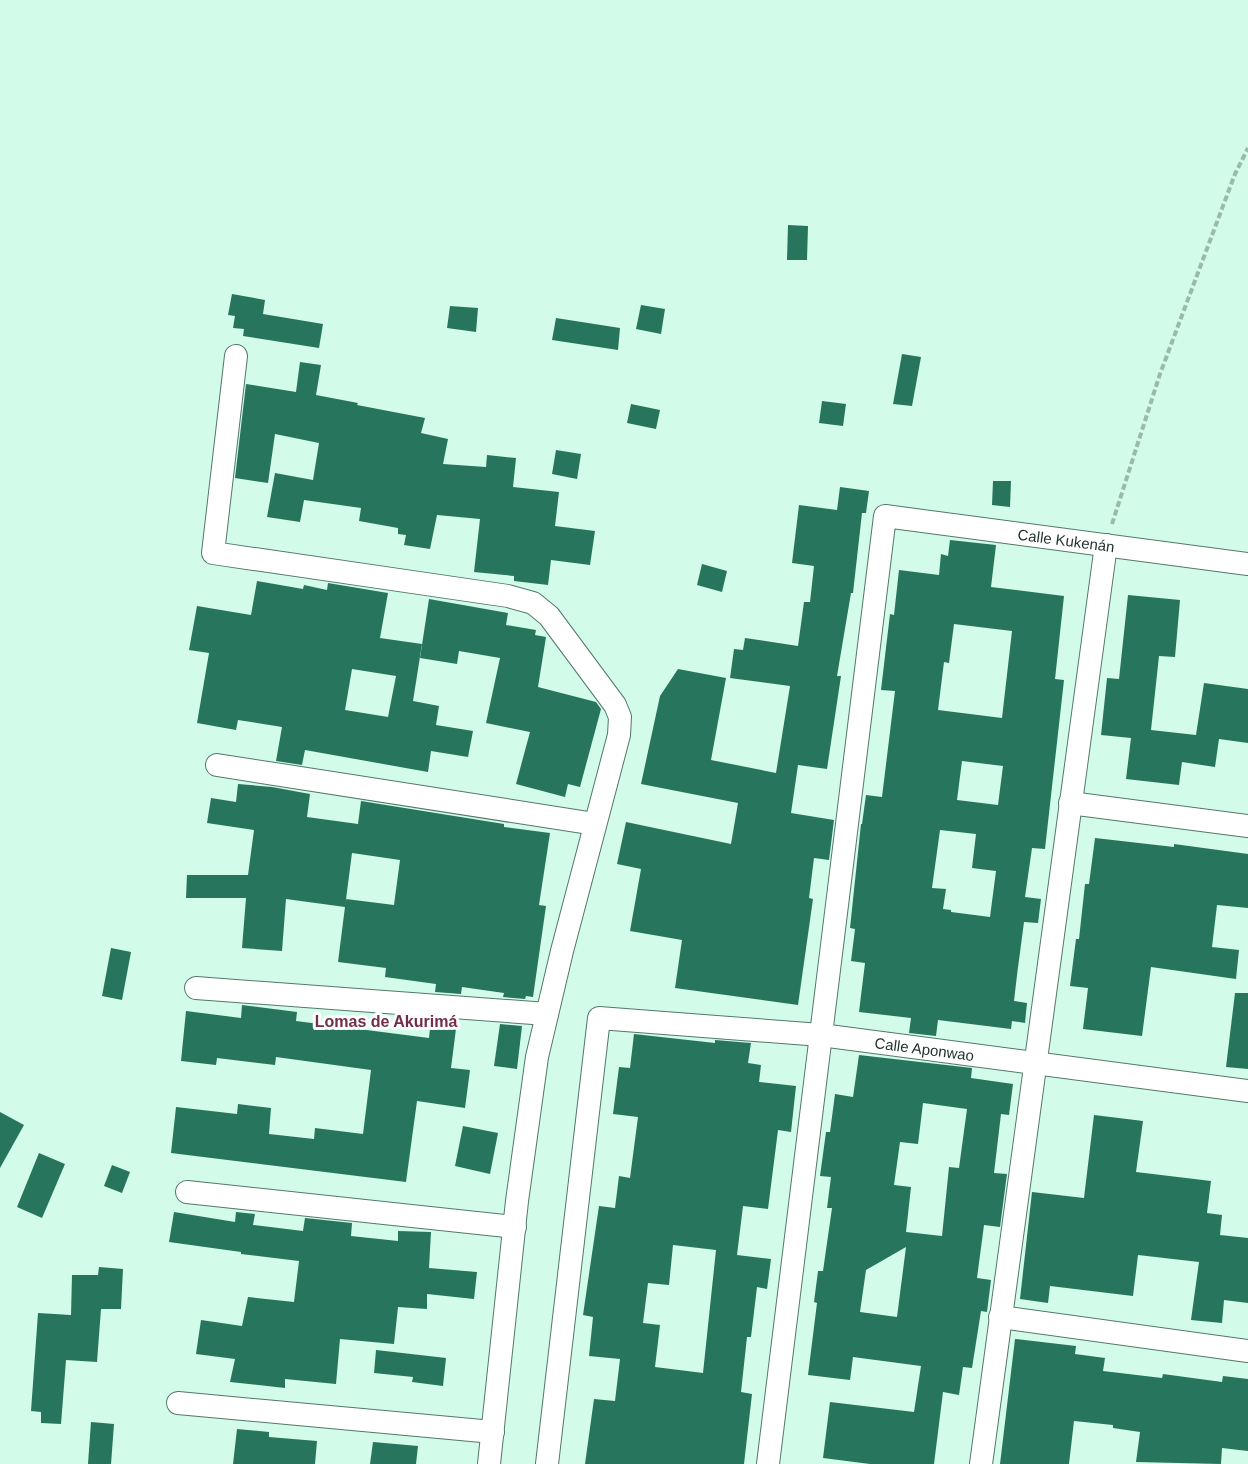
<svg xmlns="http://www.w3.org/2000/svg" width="1248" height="1464" viewBox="0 0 1248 1464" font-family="Helvetica,sans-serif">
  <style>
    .building { fill: #27755d; fill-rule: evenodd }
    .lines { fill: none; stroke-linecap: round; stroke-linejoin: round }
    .street-casing { stroke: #53786a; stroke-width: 24 }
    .path { stroke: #98b9ac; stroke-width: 4; stroke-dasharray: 6 3; stroke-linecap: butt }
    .street { stroke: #fff; stroke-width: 22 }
    .labels { text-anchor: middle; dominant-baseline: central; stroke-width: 6; stroke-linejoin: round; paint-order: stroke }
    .street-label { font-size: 15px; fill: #23332d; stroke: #fdfdfd }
    .neighbourhood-label { font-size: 16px; font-weight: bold; fill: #712e4a; stroke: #fdfdfd }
  </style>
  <rect width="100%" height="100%" fill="#d2fbea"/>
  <g class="building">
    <polygon points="788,225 808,226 807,260 787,260"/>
    <polygon points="232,294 265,300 263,314 323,324 319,348 243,336 244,329 233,328 235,316 228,315"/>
    <polygon points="641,305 665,309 661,334 636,329"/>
    <polygon points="450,306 478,308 476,332 447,328"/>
    <polygon points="556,318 620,328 618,350 552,340"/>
    <polygon points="902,354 921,357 912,406 893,404"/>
    <polygon points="300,362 321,365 316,395 358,403 357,405 425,418 421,433 448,439 443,464 486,467 487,455 516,458 513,487 559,492 555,526 595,531 590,565 551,560 548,585 514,581 514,576 474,572 480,519 437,515 430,549 404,545 406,535 398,534 398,528 359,521 361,508 304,500 300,522 267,517 275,473 313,480 319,443 275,434 268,483 235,478 246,384 296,392"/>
    <polygon points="822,401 846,404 843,426 819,423"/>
    <polygon points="631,404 660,410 656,429 627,423"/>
    <polygon points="556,450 581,454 577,479 552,474"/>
    <polygon points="993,481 1011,481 1010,507 992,505"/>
    <polygon points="840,487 869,491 866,513 862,513 853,593 851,593 837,676 841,676 827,769 798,765 791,813 834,820 829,860 814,858 809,898 813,899 798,1005 675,988 682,940 630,931 641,869 617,864 626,822 731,844 738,803 641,784 660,696 678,669 726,678 711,760 776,773 790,686 730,678 734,649 743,650 745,638 798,646 804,602 810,602 814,566 792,563 799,505 837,510"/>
    <path d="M950,540L996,545L991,587L1064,596L1055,679L1064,680L1045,849L1032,848L1025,897L1041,899L1038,923L1024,922L1017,975L1014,1001L1027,1003L1025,1023L1012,1021L1011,1029L938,1020L936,1036L909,1033L911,1018L859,1012L865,963L851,961L855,929L850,928L861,824H862L866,795L882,797L895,691L881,690L890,614L894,615L899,570L939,575L941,554L948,556ZM954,624L1012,631L1002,718L938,710L944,662L949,663ZM962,761L1003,766L998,805L957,800ZM940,830L976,834L972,868L996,871L990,917L951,912V910L943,909L946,889L932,888Z"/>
    <polygon points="702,564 727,571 722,592 697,585"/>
    <path d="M257,581L303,589L304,585L327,590L328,583L388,593L380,638L422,644L413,701L439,706L436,725L473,731L468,757L431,751L428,772L305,750L302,765L276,761L282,727L238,720L236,730L197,723L209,653L189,650L197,606L251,615ZM352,669L396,676L388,717L345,710Z"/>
    <polygon points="1128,595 1180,600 1175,657 1159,656 1151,730 1196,735 1204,683 1248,689 1248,743 1219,739 1215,767 1182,762 1179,785 1126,779 1131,738 1101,735 1107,678 1119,679"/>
    <polygon points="429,599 508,613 506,625 536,630 535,635 546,637 538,687 596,702 601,709 580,787 568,784 565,797 516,784 530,732 486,723 500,658 459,651 457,664 420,658"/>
    <polygon points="238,784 272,787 310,794 307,817 358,824 361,801 504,824 504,827 550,833 539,905 546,906 533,997 526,996 525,999 503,997 504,993 462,987 461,994 435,992 436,984 385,977 386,968 338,962 346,899 394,905 400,860 352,853 345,907 286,899 282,951 242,948 246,898 186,898 187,875 248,875 254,830 207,823 211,798 236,802"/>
    <polygon points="1095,838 1174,847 1174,844 1248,854 1248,908 1217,905 1212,947 1239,950 1236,979 1151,967 1142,1036 1083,1029 1088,988 1070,986 1076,939 1079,939 1085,884 1089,884"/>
    <polygon points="111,948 131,952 122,1000 102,996"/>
    <polygon points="1235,993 1248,993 1248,1069 1226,1067"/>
    <polygon points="242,1005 297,1012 296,1021 429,1038 431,1019 457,1021 451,1068 470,1070 465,1108 417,1101 406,1182 171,1153 176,1107 237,1114 238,1104 271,1108 269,1134 314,1139 315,1128 363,1134 371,1070 276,1057 275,1065 217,1058 216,1065 181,1061 186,1011 241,1018"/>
    <polygon points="500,1024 522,1026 517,1069 494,1066"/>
    <path d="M634,1034L715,1043V1040L751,1043L748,1063L761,1065L759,1082L796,1086L791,1132L778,1130L768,1209L743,1206L737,1255L771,1259L767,1289L757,1287L751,1337H747L741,1392L752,1394L744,1464H585L594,1399L615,1401L620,1359L589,1356L593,1317L583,1315L599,1206L615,1208L619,1176L630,1178L638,1117L613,1114L619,1067L630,1068ZM673,1245L716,1250L703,1373L655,1367L660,1325L643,1323L648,1283L669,1285Z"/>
    <path d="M859,1055L972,1068L971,1078L1013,1084L1009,1115L1001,1114L994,1173L1007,1174L1000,1227L984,1225L977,1278L991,1280L987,1312L981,1311L972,1368L963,1367L959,1395L943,1392L934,1464H870L823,1458L830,1402L914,1412L921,1366L853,1357L850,1380L808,1375L817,1303L814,1302L818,1271H823L832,1208H827L831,1177L820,1176L826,1132H830L835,1094L853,1097ZM923,1103L967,1109L959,1168L949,1167L942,1236L906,1232L911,1187L894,1185L900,1142L918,1144ZM906,1247L897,1317L860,1312L866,1270Z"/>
    <polygon points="0,1112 24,1125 0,1168"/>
    <polygon points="1094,1115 1143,1121 1136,1172 1211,1181 1207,1213 1222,1215 1220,1235 1248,1238 1248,1303 1224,1300 1222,1323 1191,1320 1199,1262 1138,1255 1133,1296 1050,1286 1048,1303 1020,1299 1032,1192 1084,1198"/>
    <polygon points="463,1126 498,1133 490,1174 455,1166"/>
    <polygon points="39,1153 65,1164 42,1218 17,1207"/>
    <polygon points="112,1165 130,1172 122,1193 104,1186"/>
    <polygon points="174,1212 235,1222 236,1212 255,1214 253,1225 303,1231 305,1218 352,1223 351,1236 398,1241 398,1231 431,1232 429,1268 477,1272 474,1299 427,1294 427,1309 398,1307 394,1344 340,1339 336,1384 285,1379 285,1388 230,1382 235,1359 196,1354 201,1320 242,1326 248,1297 294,1302 299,1261 241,1254 241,1252 169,1242"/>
    <polygon points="99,1267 123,1269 121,1309 101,1309 97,1362 66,1360 61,1424 41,1423 41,1412 31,1411 38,1313 71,1315 72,1275 98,1275"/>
    <polygon points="1015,1339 1076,1346 1075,1354 1105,1358 1103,1371 1162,1378 1163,1374 1222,1382 1223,1376 1248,1379 1248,1451 1222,1448 1221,1464 1136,1462 1140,1432 1113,1428 1113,1425 1074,1421 1069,1464 1000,1464"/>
    <polygon points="376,1350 446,1358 443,1386 412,1382 413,1377 374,1373"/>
    <polygon points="91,1422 114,1424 111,1464 88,1464"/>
    <polygon points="237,1429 269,1432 269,1437 317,1441 315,1464 233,1464"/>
    <polygon points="373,1442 418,1446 416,1464 370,1464"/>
  </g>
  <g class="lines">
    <defs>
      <g id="street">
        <polyline points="236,356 213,553 508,596 533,603 549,616 615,705 620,717 619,735 562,951 537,1057 517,1201 489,1464"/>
        <polyline points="217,765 595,824"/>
        <polyline points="1070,803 1248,826"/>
        <polyline points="196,988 547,1014"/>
        <polyline points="187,1192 515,1227"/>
        <polyline points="1000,1317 1248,1351"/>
        <polyline points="178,1403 493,1432"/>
        <path id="s1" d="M547,1464L599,1018L821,1035L1248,1091"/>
        <path id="s2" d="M768,1464L885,516L1248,564"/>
        <polyline points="981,1464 1106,545"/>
      </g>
    </defs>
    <use href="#street" class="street-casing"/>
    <polyline class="path" points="1112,524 1160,374 1235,174 1248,148"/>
    <use href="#street" class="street"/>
  </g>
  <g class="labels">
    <g class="street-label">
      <text stroke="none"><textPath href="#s2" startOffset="1138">Calle Kukenán</textPath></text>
      <text stroke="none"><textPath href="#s1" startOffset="776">Calle Aponwao</textPath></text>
    </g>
    <g class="neighbourhood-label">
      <text x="386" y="1021">Lomas de Akurimá</text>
    </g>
  </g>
</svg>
